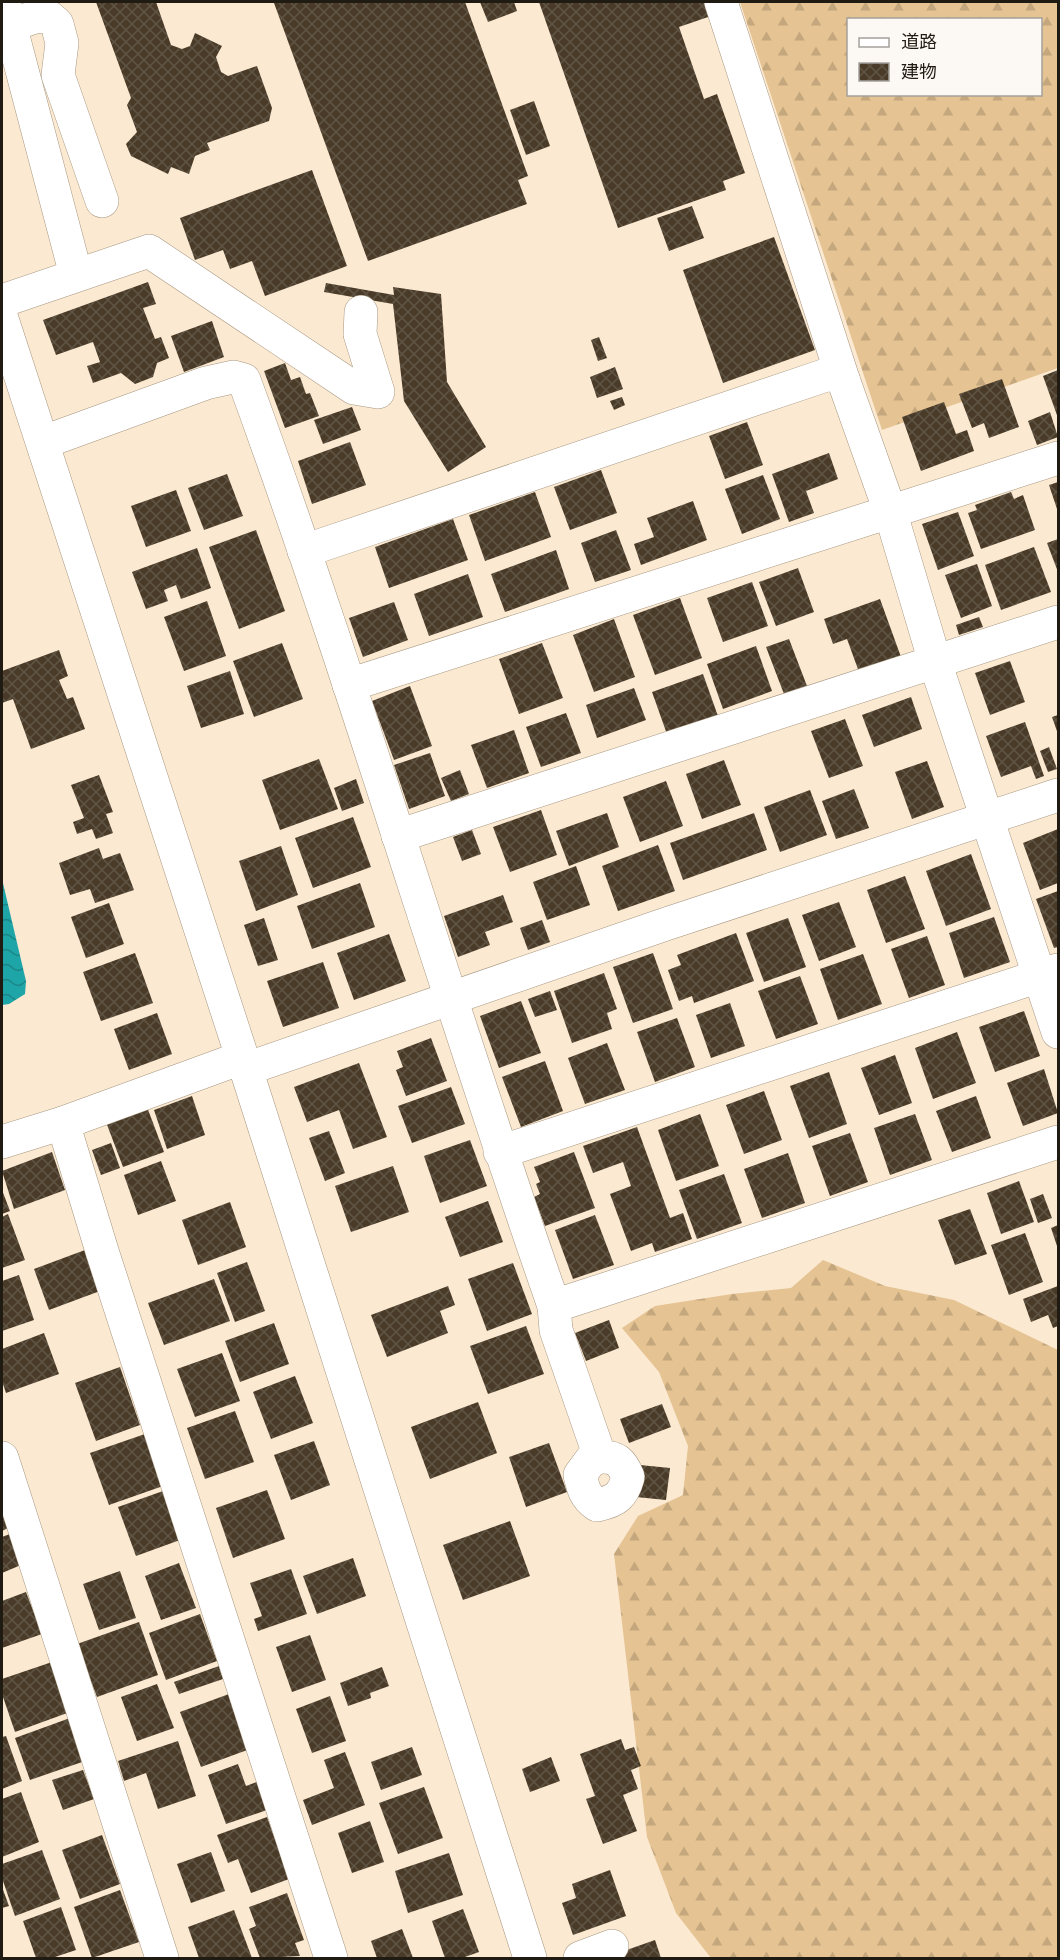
<svg xmlns="http://www.w3.org/2000/svg" width="1060" height="1960" viewBox="0 0 1060 1960" font-family="'Times New Roman','Noto Sans JP',serif">
  <style>
    .forest { fill: url(#forest-firs); fill-rule: evenodd }
    .water { fill: url(#water-waves) }
    .building { fill: url(#building-cross-hatch) }
    .lines { fill: none; stroke-linecap: round; stroke-linejoin: round }
    .minor-casing { stroke: #a79781; stroke-width: 34 }
    .minor { stroke: #fff; stroke-width: 33 }
  </style>
  <defs>
    <pattern id="forest-firs" width="22" height="20" patternUnits="userSpaceOnUse" patternTransform="scale(1.5)"><rect width="22" height="20" fill="#e5c392"/><path d="M5 1l3.5 6h-7zM16 11l3.5 6h-7z" fill="#c4a77d"/></pattern>
    <pattern id="water-waves" width="16" height="10" patternUnits="userSpaceOnUse" patternTransform="scale(1.5)"><rect width="16" height="10" fill="#1ea5a7"/><path d="M0 5q4-4 8 0t8 0" fill="none" stroke="#1a8687"/></pattern>
    <pattern id="building-cross-hatch" width="8" height="8" patternUnits="userSpaceOnUse" patternTransform="scale(1.5)"><rect width="8" height="8" fill="#493b28"/><path d="M0 0l8 8M0 8l8-8" fill="none" stroke="#605545"/></pattern>
  </defs>
  <rect width="100%" height="100%" fill="#fbe9d2"/>
  <g class="forest">
    <path d="M740,2H1058V368L882,430ZM848,20H1040V94H848Z"/>
    <polygon points="823,1260 885,1286 954,1300 1058,1350 1058,1958 711,1958 676,1913 647,1837 614,1554 638,1516 683,1495 688,1446 659,1372 622,1328 655,1306 732,1294 791,1288"/>
  </g>
  <polygon class="water" points="2,879 26,981 25,994 9,1004 2,1005"/>
  <g class="building">
    <polygon points="96,2 156,2 171,45 182,49 190,46 195,33 222,46 216,57 221,72 228,76 257,66 272,108 269,121 207,143 210,150 195,156 189,174 171,167 168,174 131,156 126,144 137,132 127,105 131,98"/>
    <polygon points="465,2 528,176 518,180 527,204 368,261 274,3"/>
    <polygon points="480,2 514,2 517,11 488,22"/>
    <polygon points="539,2 706,2 711,16 679,27 704,99 717,94 745,173 723,181 726,190 618,228"/>
    <polygon points="534,101 550,146 526,155 510,110"/>
    <polygon points="312,170 347,266 265,296 252,261 230,269 223,250 195,260 180,218"/>
    <polygon points="692,206 704,238 669,251 657,218"/>
    <polygon points="774,237 815,350 723,383 683,270"/>
    <polygon points="148,282 156,304 143,308 155,339 161,337 169,358 157,363 153,377 135,384 121,373 93,383 87,366 100,362 93,342 56,355 43,320"/>
    <polygon points="326,283 394,295 393,287 441,294 447,382 486,447 448,472 404,401 393,304 324,292"/>
    <polygon points="212,321 224,357 184,372 171,336"/>
    <polygon points="599,337 607,358 598,361 591,340"/>
    <polygon points="285,363 291,380 300,377 306,394 310,393 319,416 285,428 264,371"/>
    <polygon points="615,367 623,389 597,398 590,377"/>
    <polygon points="1058,370 1058,418 1043,376"/>
    <polygon points="1002,379 1019,427 989,438 984,423 972,428 959,394"/>
    <polygon points="622,397 625,405 614,410 610,401"/>
    <polygon points="944,402 956,434 967,430 974,451 921,471 902,417"/>
    <polygon points="352,407 361,430 323,444 314,420"/>
    <polygon points="1050,412 1058,437 1037,445 1028,421"/>
    <polygon points="747,422 763,465 725,479 709,436"/>
    <polygon points="350,442 366,485 312,504 298,461"/>
    <polygon points="829,453 838,479 806,491 814,513 789,522 772,474"/>
    <polygon points="601,470 617,513 570,530 554,487"/>
    <polygon points="227,474 243,516 204,530 188,488"/>
    <polygon points="763,475 780,519 742,534 725,489"/>
    <polygon points="1058,482 1058,512 1049,485"/>
    <polygon points="176,490 191,531 146,547 131,506"/>
    <polygon points="535,492 551,537 485,561 469,515"/>
    <polygon points="1011,492 1014,499 1023,495 1035,530 981,549 968,513 977,510 975,505"/>
    <polygon points="693,501 707,540 641,565 634,544 654,537 647,518"/>
    <polygon points="958,512 974,556 938,570 922,524"/>
    <polygon points="453,519 468,560 389,588 375,547"/>
    <polygon points="256,530 285,611 239,629 209,547"/>
    <polygon points="616,530 631,570 595,582 581,543"/>
    <polygon points="1058,539 1058,572 1047,543"/>
    <polygon points="1034,547 1051,592 1001,610 985,565"/>
    <polygon points="197,548 211,588 181,599 176,585 164,590 168,601 146,609 132,572"/>
    <polygon points="556,550 569,589 505,612 491,574"/>
    <polygon points="977,564 992,606 961,618 945,575"/>
    <polygon points="798,568 814,612 776,626 759,582"/>
    <polygon points="468,574 483,617 429,636 414,594"/>
    <polygon points="752,582 768,626 723,642 707,598"/>
    <polygon points="680,598 702,658 655,675 633,615"/>
    <polygon points="880,599 901,657 859,672 847,639 833,644 824,619"/>
    <polygon points="207,601 226,656 184,671 164,617"/>
    <polygon points="394,602 408,640 363,657 349,618"/>
    <polygon points="979,617 983,627 959,635 956,625"/>
    <polygon points="614,619 635,677 594,692 573,635"/>
    <polygon points="789,639 807,686 784,694 766,647"/>
    <polygon points="282,643 303,699 254,717 233,661"/>
    <polygon points="542,643 563,698 519,714 499,659"/>
    <polygon points="756,646 772,691 723,709 707,664"/>
    <polygon points="59,650 68,676 59,680 67,699 73,697 85,729 31,749 13,699 2,703 2,671"/>
    <polygon points="1010,661 1025,702 990,715 975,673"/>
    <polygon points="230,671 244,714 201,728 187,686"/>
    <polygon points="703,674 719,719 668,737 652,692"/>
    <polygon points="410,686 432,746 394,760 372,701"/>
    <polygon points="634,688 646,720 597,738 586,705"/>
    <polygon points="911,697 922,729 874,747 862,715"/>
    <polygon points="566,713 581,753 541,767 526,727"/>
    <polygon points="1058,715 1058,734 1052,717"/>
    <polygon points="845,719 863,766 829,778 811,731"/>
    <polygon points="1025,722 1044,776 1036,779 1031,766 1001,777 986,736"/>
    <polygon points="514,730 529,773 487,788 471,745"/>
    <polygon points="1049,747 1057,769 1048,772 1040,751"/>
    <polygon points="430,753 445,796 409,809 394,765"/>
    <polygon points="319,759 338,809 280,830 262,780"/>
    <polygon points="724,760 741,805 702,819 686,774"/>
    <polygon points="927,761 944,807 912,819 895,772"/>
    <polygon points="460,770 469,794 451,801 441,778"/>
    <polygon points="99,775 113,812 106,814 113,833 96,839 92,829 77,834 73,822 84,818 71,785"/>
    <polygon points="356,779 364,803 342,811 334,788"/>
    <polygon points="666,781 683,826 640,842 623,797"/>
    <polygon points="854,789 869,828 836,839 822,801"/>
    <polygon points="810,790 827,835 780,852 764,807"/>
    <polygon points="541,810 557,855 510,872 493,827"/>
    <polygon points="607,813 619,847 569,866 556,831"/>
    <polygon points="754,813 767,850 683,880 670,843"/>
    <polygon points="353,817 371,867 313,888 295,838"/>
    <polygon points="1058,829 1058,883 1040,890 1023,843"/>
    <polygon points="472,830 481,854 462,861 453,837"/>
    <polygon points="658,845 675,891 618,911 602,866"/>
    <polygon points="281,846 298,895 256,911 239,861"/>
    <polygon points="99,848 103,859 120,853 134,890 95,903 90,889 70,895 59,863"/>
    <polygon points="971,854 991,909 946,926 926,871"/>
    <polygon points="576,866 590,905 547,920 533,882"/>
    <polygon points="905,876 925,929 886,943 867,890"/>
    <polygon points="360,883 375,927 312,949 297,906"/>
    <polygon points="1058,891 1058,947 1054,948 1036,899"/>
    <polygon points="503,895 513,922 485,932 490,945 458,957 444,916"/>
    <polygon points="839,902 856,947 819,961 802,915"/>
    <polygon points="109,903 124,944 86,958 71,917"/>
    <polygon points="994,917 1010,962 964,978 949,933"/>
    <polygon points="264,918 278,960 258,966 244,925"/>
    <polygon points="788,918 806,967 764,982 746,933"/>
    <polygon points="542,920 550,942 528,950 520,928"/>
    <polygon points="736,933 754,981 694,1003 692,996 679,1001 668,970 681,965 677,955"/>
    <polygon points="389,934 406,981 354,1000 337,953"/>
    <polygon points="927,936 945,985 909,998 891,949"/>
    <polygon points="135,953 153,1003 101,1021 83,972"/>
    <polygon points="653,953 673,1009 633,1023 613,967"/>
    <polygon points="863,954 882,1004 838,1020 820,969"/>
    <polygon points="323,962 339,1008 283,1027 267,981"/>
    <polygon points="604,973 617,1009 607,1013 612,1029 572,1043 554,991"/>
    <polygon points="800,976 818,1024 776,1039 758,991"/>
    <polygon points="550,991 557,1010 535,1017 528,999"/>
    <polygon points="521,1001 541,1053 499,1068 480,1016"/>
    <polygon points="730,1003 745,1046 711,1058 696,1015"/>
    <polygon points="1024,1011 1040,1056 995,1072 979,1027"/>
    <polygon points="157,1013 172,1054 129,1070 114,1029"/>
    <polygon points="677,1018 695,1067 655,1082 637,1032"/>
    <polygon points="957,1032 976,1083 933,1099 915,1048"/>
    <polygon points="431,1038 447,1081 406,1096 396,1070 403,1067 397,1051"/>
    <polygon points="607,1043 625,1090 585,1104 568,1058"/>
    <polygon points="895,1055 912,1103 879,1115 861,1068"/>
    <polygon points="545,1061 563,1111 521,1127 502,1077"/>
    <polygon points="359,1063 387,1137 353,1149 339,1110 307,1122 294,1087"/>
    <polygon points="1044,1069 1058,1113 1023,1126 1007,1083"/>
    <polygon points="829,1072 847,1124 809,1138 790,1086"/>
    <polygon points="451,1087 465,1124 412,1143 398,1106"/>
    <polygon points="764,1091 782,1140 744,1154 726,1105"/>
    <polygon points="192,1096 205,1135 167,1149 154,1110"/>
    <polygon points="976,1096 991,1138 952,1152 936,1111"/>
    <polygon points="147,1107 164,1152 123,1167 106,1122"/>
    <polygon points="700,1114 719,1166 676,1181 658,1130"/>
    <polygon points="915,1114 932,1160 890,1175 874,1128"/>
    <polygon points="637,1127 670,1218 683,1213 692,1239 655,1252 652,1243 631,1251 610,1194 631,1186 623,1162 593,1173 583,1146"/>
    <polygon points="329,1131 345,1173 325,1181 309,1138"/>
    <polygon points="850,1133 868,1182 830,1196 812,1146"/>
    <polygon points="470,1140 487,1186 440,1203 424,1156"/>
    <polygon points="111,1143 120,1168 101,1175 92,1150"/>
    <polygon points="52,1152 65,1190 14,1209 2,1171"/>
    <polygon points="574,1152 595,1208 545,1226 534,1197 540,1194 536,1184 540,1182 534,1167"/>
    <polygon points="788,1153 805,1203 762,1218 744,1169"/>
    <polygon points="161,1161 176,1201 138,1215 124,1175"/>
    <polygon points="393,1166 409,1212 351,1232 335,1186"/>
    <polygon points="724,1174 742,1223 697,1239 679,1190"/>
    <polygon points="1019,1181 1034,1222 1001,1234 987,1193"/>
    <polygon points="2,1190 10,1211 2,1214"/>
    <polygon points="1043,1194 1052,1218 1038,1223 1030,1199"/>
    <polygon points="488,1201 503,1242 460,1257 445,1217"/>
    <polygon points="230,1202 246,1247 198,1265 182,1220"/>
    <polygon points="970,1209 987,1254 955,1265 938,1220"/>
    <polygon points="8,1214 25,1260 2,1268 2,1217"/>
    <polygon points="595,1215 614,1265 573,1279 555,1230"/>
    <polygon points="1058,1225 1058,1249 1051,1228"/>
    <polygon points="1025,1233 1043,1282 1009,1295 991,1245"/>
    <polygon points="85,1250 100,1291 49,1310 34,1269"/>
    <polygon points="247,1262 265,1311 235,1322 217,1273"/>
    <polygon points="513,1263 532,1314 487,1331 468,1279"/>
    <polygon points="19,1275 34,1320 2,1331 2,1281"/>
    <polygon points="214,1279 230,1321 164,1345 148,1303"/>
    <polygon points="448,1286 455,1305 440,1311 448,1333 387,1357 371,1315"/>
    <polygon points="1058,1286 1058,1326 1053,1328 1048,1315 1031,1322 1023,1299"/>
    <polygon points="609,1320 619,1348 586,1361 575,1333"/>
    <polygon points="274,1323 289,1364 240,1382 225,1341"/>
    <polygon points="526,1326 544,1374 488,1394 470,1346"/>
    <polygon points="44,1333 59,1374 6,1393 2,1381 2,1349"/>
    <polygon points="222,1353 240,1401 195,1417 177,1369"/>
    <polygon points="120,1367 140,1425 96,1441 75,1383"/>
    <polygon points="295,1376 313,1423 271,1439 253,1392"/>
    <polygon points="478,1402 497,1453 430,1479 411,1427"/>
    <polygon points="662,1404 671,1427 629,1443 620,1419"/>
    <polygon points="235,1411 254,1462 205,1479 187,1428"/>
    <polygon points="145,1434 163,1486 109,1505 90,1453"/>
    <polygon points="314,1441 330,1485 291,1500 274,1455"/>
    <polygon points="549,1443 567,1492 526,1507 509,1457"/>
    <polygon points="640,1465 670,1468 666,1500 636,1497"/>
    <polygon points="267,1490 285,1539 233,1558 216,1508"/>
    <polygon points="163,1491 180,1540 136,1556 118,1507"/>
    <polygon points="2,1512 8,1528 2,1531"/>
    <polygon points="510,1521 530,1576 463,1600 443,1545"/>
    <polygon points="10,1534 21,1565 2,1573 2,1537"/>
    <polygon points="353,1558 366,1596 317,1614 303,1576"/>
    <polygon points="179,1563 196,1608 161,1620 145,1576"/>
    <polygon points="291,1569 307,1614 258,1631 254,1619 262,1616 250,1583"/>
    <polygon points="120,1571 136,1618 99,1630 83,1584"/>
    <polygon points="26,1592 42,1634 2,1648 2,1601"/>
    <polygon points="200,1614 217,1661 166,1680 149,1633"/>
    <polygon points="139,1622 158,1675 97,1697 77,1644"/>
    <polygon points="310,1635 326,1680 292,1692 276,1647"/>
    <polygon points="52,1662 70,1712 15,1732 2,1694 2,1679"/>
    <polygon points="219,1666 223,1679 179,1694 174,1682"/>
    <polygon points="382,1667 389,1686 370,1693 371,1698 348,1706 340,1683"/>
    <polygon points="157,1684 174,1728 137,1741 121,1697"/>
    <polygon points="229,1694 250,1749 201,1767 180,1712"/>
    <polygon points="330,1696 346,1741 312,1753 296,1709"/>
    <polygon points="70,1718 85,1761 30,1780 15,1738"/>
    <polygon points="6,1736 22,1781 2,1789 2,1737"/>
    <polygon points="621,1739 625,1750 634,1747 641,1766 631,1770 638,1789 623,1795 637,1831 603,1844 586,1799 595,1796 580,1754"/>
    <polygon points="178,1741 196,1796 158,1809 146,1773 124,1781 118,1761"/>
    <polygon points="412,1747 422,1775 381,1790 371,1762"/>
    <polygon points="345,1752 365,1805 312,1825 303,1800 334,1788 324,1760"/>
    <polygon points="551,1757 560,1781 530,1792 522,1769"/>
    <polygon points="238,1764 246,1786 257,1782 267,1810 226,1824 208,1775"/>
    <polygon points="83,1770 94,1799 63,1810 52,1780"/>
    <polygon points="424,1787 443,1838 398,1854 379,1803"/>
    <polygon points="21,1792 39,1842 2,1857 2,1799"/>
    <polygon points="267,1817 289,1879 251,1893 238,1859 228,1863 217,1835"/>
    <polygon points="370,1821 384,1862 352,1873 338,1833"/>
    <polygon points="102,1835 120,1884 80,1899 62,1850"/>
    <polygon points="42,1850 60,1899 15,1916 2,1878 2,1864"/>
    <polygon points="211,1852 225,1891 191,1903 177,1864"/>
    <polygon points="449,1853 463,1895 408,1913 395,1871"/>
    <polygon points="610,1870 626,1916 573,1935 562,1903 576,1898 572,1884"/>
    <polygon points="2,1887 9,1906 2,1908"/>
    <polygon points="120,1890 139,1942 92,1958 74,1907"/>
    <polygon points="287,1893 304,1940 295,1943 300,1956 260,1958 249,1929 256,1926 249,1907"/>
    <polygon points="61,1907 76,1950 52,1958 36,1958 23,1921"/>
    <polygon points="463,1909 479,1952 462,1958 445,1958 432,1921"/>
    <polygon points="234,1910 252,1958 199,1958 188,1927"/>
    <polygon points="402,1929 413,1958 377,1958 371,1941"/>
    <polygon points="655,1940 661,1958 623,1958 621,1952"/>
  </g>
  <g class="lines">
    <defs>
      <g id="minor">
        <polyline points="4,2 76,275"/>
        <polyline points="721,2 843,379"/>
        <polyline points="10,25 38,16 49,17 57,24 62,43 58,75 102,201"/>
        <polyline points="2,301 149,251 354,388 378,392 360,334 361,312"/>
        <polyline points="2,319 246,1069 530,1958"/>
        <path d="M44,442L206,383L233,377L244,380C356,686 446,998 554,1306L1058,1142"/>
        <polyline points="304,551 829,374 843,379 891,514 935,662 1058,1032"/>
        <polyline points="349,685 1058,458"/>
        <polyline points="398,836 1058,622"/>
        <polyline points="246,1069 666,924 1058,795"/>
        <polyline points="63,1123 102,1251 331,1958"/>
        <polyline points="2,1142 63,1123 241,1058"/>
        <polyline points="500,1152 1058,970"/>
        <path d="M554,1306L556,1330L600,1457C616,1456 622,1462 628,1477C623,1496 616,1501 597,1505C585,1497 583,1488 580,1475L591,1460L600,1457"/>
        <polyline points="2,1458 162,1958"/>
        <polyline points="580,1958 612,1946"/>
      </g>
    </defs>
    <use href="#minor" class="minor-casing"/>
    <use href="#minor" class="minor"/>
  </g>
  <rect width="1060" height="1960" fill="none" stroke="#201b12" stroke-width="6"/>
  <rect x="847" y="18" width="195" height="78" fill="#fcf9f4" stroke="#a4a09a" stroke-width="1.5"/>
  <rect x="859" y="38" width="30" height="9" fill="#ffffff" stroke="#a4a09a" stroke-width="1.5"/>
  <text x="901" y="48" font-size="18" fill="#201b12">道路</text>
  <rect x="859" y="63" width="30" height="18" fill="url(#building-cross-hatch)" stroke="#a4a09a" stroke-width="1.5"/>
  <text x="901" y="78" font-size="18" fill="#201b12">建物</text>
</svg>
